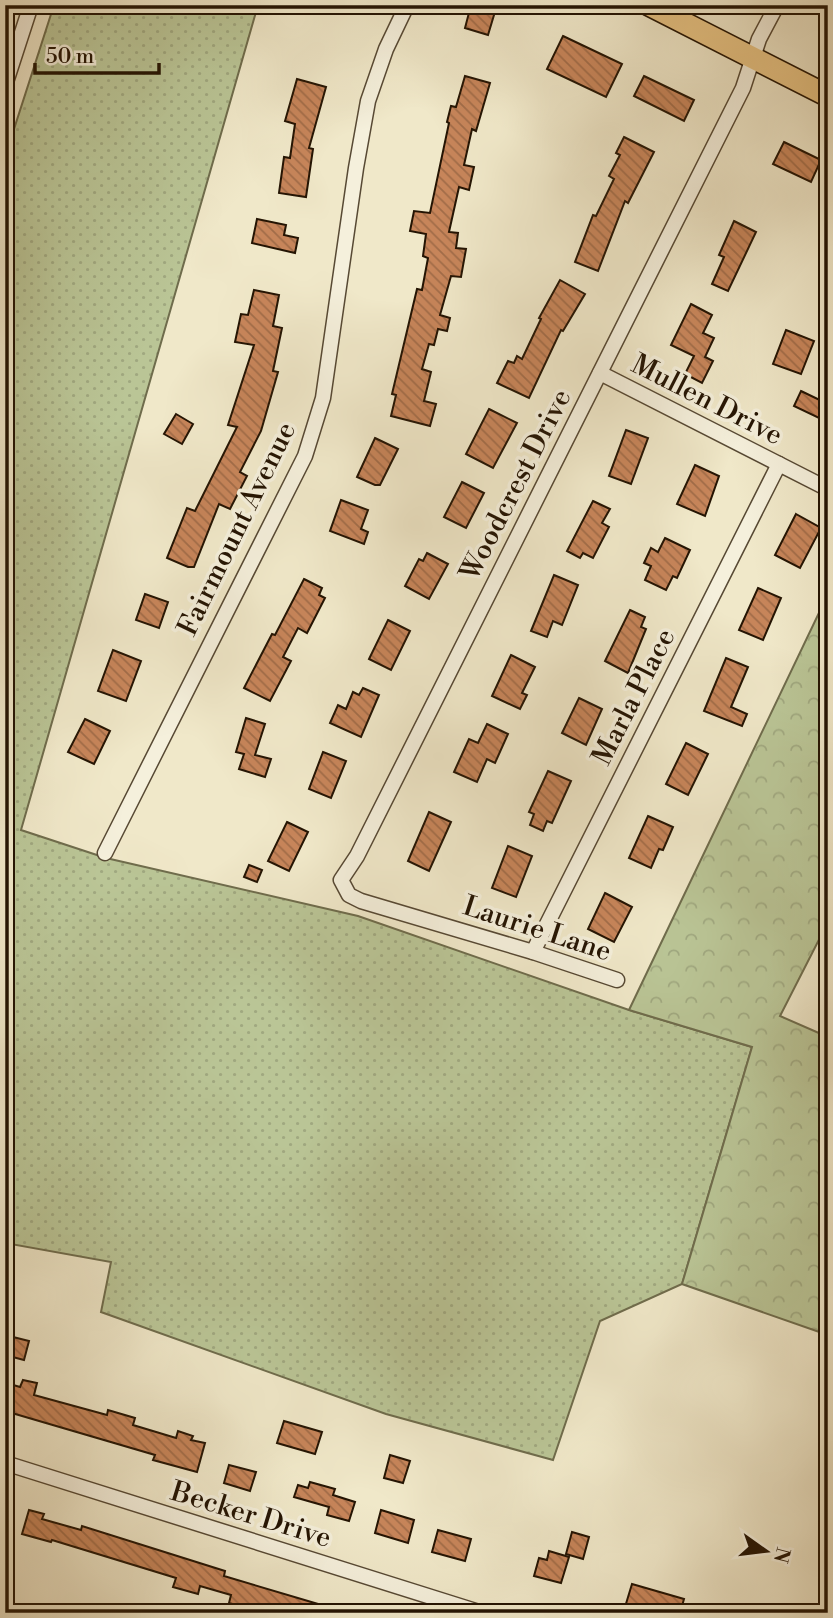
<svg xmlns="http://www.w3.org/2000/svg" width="833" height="1618" viewBox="0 0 833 1618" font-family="'Libre Bodoni',serif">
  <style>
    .grass { fill: url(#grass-dots); stroke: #6f6c4c; stroke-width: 2 }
    .forest { fill: url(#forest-crowns); stroke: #6f6c4c; stroke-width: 2 }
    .building { fill: url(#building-back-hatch); stroke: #241403; stroke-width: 2 }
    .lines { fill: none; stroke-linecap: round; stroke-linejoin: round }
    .minor-casing { stroke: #574934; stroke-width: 17 }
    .primary-casing { stroke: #241403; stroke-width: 24 }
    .minor { stroke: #f5f0dc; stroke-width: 14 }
    .primary { stroke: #e8c484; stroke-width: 21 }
    .labels { text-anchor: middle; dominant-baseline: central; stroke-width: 7; stroke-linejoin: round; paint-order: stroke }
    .street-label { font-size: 28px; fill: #241403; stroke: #f5f0dc }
  </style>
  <defs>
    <pattern id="grass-dots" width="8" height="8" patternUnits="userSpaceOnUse" patternTransform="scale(1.75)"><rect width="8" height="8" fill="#bac596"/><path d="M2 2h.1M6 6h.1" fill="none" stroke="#a0a880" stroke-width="1.8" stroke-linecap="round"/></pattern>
    <pattern id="forest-crowns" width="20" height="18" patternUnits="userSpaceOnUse" patternTransform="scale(1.75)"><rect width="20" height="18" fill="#bac596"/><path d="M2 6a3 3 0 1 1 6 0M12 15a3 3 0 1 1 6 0" fill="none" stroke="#a0a880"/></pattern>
    <pattern id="building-back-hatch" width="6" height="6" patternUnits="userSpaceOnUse" patternTransform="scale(1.75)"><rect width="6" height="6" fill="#c7855a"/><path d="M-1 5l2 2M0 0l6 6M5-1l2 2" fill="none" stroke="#a16c48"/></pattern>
  </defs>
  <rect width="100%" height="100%" fill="#f0e8c9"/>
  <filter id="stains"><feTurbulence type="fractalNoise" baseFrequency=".00286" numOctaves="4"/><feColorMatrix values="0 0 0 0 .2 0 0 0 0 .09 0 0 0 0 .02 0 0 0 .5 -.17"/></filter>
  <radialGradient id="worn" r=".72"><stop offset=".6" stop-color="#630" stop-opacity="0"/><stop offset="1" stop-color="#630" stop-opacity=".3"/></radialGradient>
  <polygon class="grass" points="54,5 258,5 21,830 106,858 358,916 629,1010 752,1047 682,1284 600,1321 553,1460 386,1414 101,1312 111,1262 5,1243 5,157"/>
  <polygon class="forest" points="828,594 828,922 780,1016 828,1037 828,1335 682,1284 752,1047 629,1010"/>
  <g class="building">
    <polygon points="471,5 497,5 488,35 465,28"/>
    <polygon points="563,36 622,64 606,97 547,69"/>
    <polygon points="465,76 490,83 476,131 472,129 464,165 474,167 469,190 459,187 449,232 458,233 456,248 466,249 461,277 451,276 440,315 450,318 447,331 438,329 434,345 429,344 422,369 431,372 424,401 436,404 430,426 391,416 396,395 392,394 417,289 422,290 428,258 423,256 426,234 410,231 414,211 430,213 449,123 447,122 451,106 456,107"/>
    <polygon points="644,76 694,100 684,121 634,96"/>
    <polygon points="297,79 326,87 309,148 313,149 306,197 279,193 284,157 290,158 295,124 285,121"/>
    <polygon points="624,137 654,152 628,203 625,201 598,271 575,262 593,215 596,216 614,179 609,176 620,155 616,153"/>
    <polygon points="784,142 821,160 811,182 773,164"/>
    <polygon points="257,219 286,225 284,235 298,238 295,253 252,243"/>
    <polygon points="734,221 756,232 728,291 712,284 724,257 719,255"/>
    <polygon points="560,280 585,294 563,331 561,330 529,398 497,383 508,361 514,363 517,356 522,359 541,319 539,318"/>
    <polygon points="254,290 279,295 273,326 282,328 273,371 278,372 261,431 240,472 247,476 230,509 219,504 194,567 188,567 167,558 187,508 195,511 237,427 228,425 254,345 235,342 241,314 248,315"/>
    <polygon points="691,304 712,315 703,333 714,338 705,357 713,361 702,383 685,374 694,356 671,345"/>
    <polygon points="786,330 814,341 801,374 773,364"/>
    <polygon points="801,391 826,403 819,418 794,406"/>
    <polygon points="489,409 517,423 493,468 466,454"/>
    <polygon points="176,414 193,424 182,444 164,434"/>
    <polygon points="626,430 648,438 631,484 609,476"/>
    <polygon points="375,438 398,449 380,485 375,485 357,477"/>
    <polygon points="695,465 719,476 705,516 677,504"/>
    <polygon points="462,482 484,493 466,528 444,517"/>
    <polygon points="341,500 368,510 361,529 368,532 364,544 330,531"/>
    <polygon points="593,501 610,509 602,523 609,527 593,558 583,553 580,558 567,551"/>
    <polygon points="796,514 821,528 800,568 775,555"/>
    <polygon points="665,538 690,550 677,578 673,576 666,590 645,580 651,566 644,563 651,548 658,552"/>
    <polygon points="427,553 448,564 429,599 405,586 419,559 423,561"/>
    <polygon points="554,575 578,585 562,625 553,621 547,637 531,631"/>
    <polygon points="304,579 322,588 319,595 325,598 307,633 298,628 283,657 291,661 270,701 244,688 272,634 275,635"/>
    <polygon points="758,588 781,598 763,640 739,630"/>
    <polygon points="145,594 168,602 159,628 136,620"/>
    <polygon points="630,610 645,617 641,627 646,629 628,673 605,661"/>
    <polygon points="388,620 410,631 391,670 369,659"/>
    <polygon points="113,650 141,661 126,701 98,691"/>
    <polygon points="511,655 535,667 522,693 527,695 520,709 492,696"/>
    <polygon points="726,658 748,667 731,707 747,714 742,726 704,711"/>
    <polygon points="363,688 379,695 361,737 330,723 338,705 346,709 353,692 359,695"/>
    <polygon points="579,698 602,709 586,745 562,733"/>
    <polygon points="246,718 265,724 255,755 271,759 265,777 239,769 244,754 236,752"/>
    <polygon points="85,719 110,731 94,764 68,752"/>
    <polygon points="487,724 508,734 495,763 487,759 477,782 454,772 469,739 478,743"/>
    <polygon points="686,743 708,754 688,795 666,784"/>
    <polygon points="323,752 346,761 331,798 309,789"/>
    <polygon points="548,771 571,781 552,823 547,821 543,831 530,825 534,814 529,812"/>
    <polygon points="429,812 451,822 429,871 408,861"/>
    <polygon points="648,816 673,827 663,850 659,849 651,868 629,858"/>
    <polygon points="287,822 308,832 289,871 268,861"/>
    <polygon points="508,846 532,856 516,897 492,888"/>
    <polygon points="249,865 262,870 257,882 244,877"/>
    <polygon points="605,893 632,907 614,942 588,929"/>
    <polygon points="9,1336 29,1341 24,1360 5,1355"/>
    <polygon points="23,1380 37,1383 34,1395 107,1415 108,1410 135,1418 133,1425 176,1438 178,1431 193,1436 191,1440 205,1443 197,1472 153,1460 155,1455 5,1411 10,1384 20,1387"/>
    <polygon points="284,1421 322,1432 315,1454 277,1443"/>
    <polygon points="390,1455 410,1461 403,1483 384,1478"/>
    <polygon points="229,1465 256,1472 250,1491 224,1483"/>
    <polygon points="310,1482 335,1489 333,1495 355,1502 349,1521 327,1515 329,1507 294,1497 298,1485 308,1488"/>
    <polygon points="29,1510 44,1514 42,1519 81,1530 82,1526 225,1571 224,1576 335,1609 334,1613 263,1613 229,1603 231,1595 200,1586 198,1594 173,1587 176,1578 52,1540 51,1542 22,1534"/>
    <polygon points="381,1510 414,1520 408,1543 375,1533"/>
    <polygon points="438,1530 471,1539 465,1561 432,1552"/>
    <polygon points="572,1532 589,1537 583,1559 566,1554"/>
    <polygon points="549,1551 569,1557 561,1583 534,1576 539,1558 547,1560"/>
    <polygon points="632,1584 684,1599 680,1613 643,1613 625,1607"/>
  </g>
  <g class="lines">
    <defs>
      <g id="minor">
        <polyline points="5,85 31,5"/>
        <polyline points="600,373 828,489"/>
        <polyline points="105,853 305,456 323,398 356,168 368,101 386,49 407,5"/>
        <polyline points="533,952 779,464"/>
        <polyline points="617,980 533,952 361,901 349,895 341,880 357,856 743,88 759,39 777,5"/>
        <polyline points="5,1463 482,1613"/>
      </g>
      <polyline id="primary" points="649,5 828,96"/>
    </defs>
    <use href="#minor" class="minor-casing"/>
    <use href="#primary" class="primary-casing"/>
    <use href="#minor" class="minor"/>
    <use href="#primary" class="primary"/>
  </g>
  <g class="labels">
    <g class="street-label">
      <text transform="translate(707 400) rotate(27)">Mullen Drive</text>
      <text transform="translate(516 485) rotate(-63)">Woodcrest Drive</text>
      <text transform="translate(237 529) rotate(-64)">Fairmount Avenue</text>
      <text transform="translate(634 697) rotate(-63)">Marla Place</text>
      <text transform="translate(537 929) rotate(18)">Laurie Lane</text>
      <text transform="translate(251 1515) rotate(17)">Becker Drive</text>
    </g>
  </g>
  <rect width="833" height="1618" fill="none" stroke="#f0e8c9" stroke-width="28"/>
  <rect x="7" y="7" width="819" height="1604" fill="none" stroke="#241403" stroke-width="3.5"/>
  <rect x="14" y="14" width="805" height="1590" fill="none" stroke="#241403" stroke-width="2"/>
  <g transform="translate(766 1551) rotate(104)" stroke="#f5f0dc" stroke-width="5" paint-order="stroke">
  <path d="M0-5L12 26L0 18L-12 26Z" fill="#241403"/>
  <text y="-10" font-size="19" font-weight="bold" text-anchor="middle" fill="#241403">N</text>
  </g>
  <path d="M35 63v10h124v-10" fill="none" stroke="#241403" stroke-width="3.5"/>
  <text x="46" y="63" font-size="21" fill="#241403" stroke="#f5f0dc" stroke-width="5" paint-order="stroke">50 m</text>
  <rect width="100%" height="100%" filter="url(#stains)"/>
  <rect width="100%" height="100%" fill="url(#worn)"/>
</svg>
